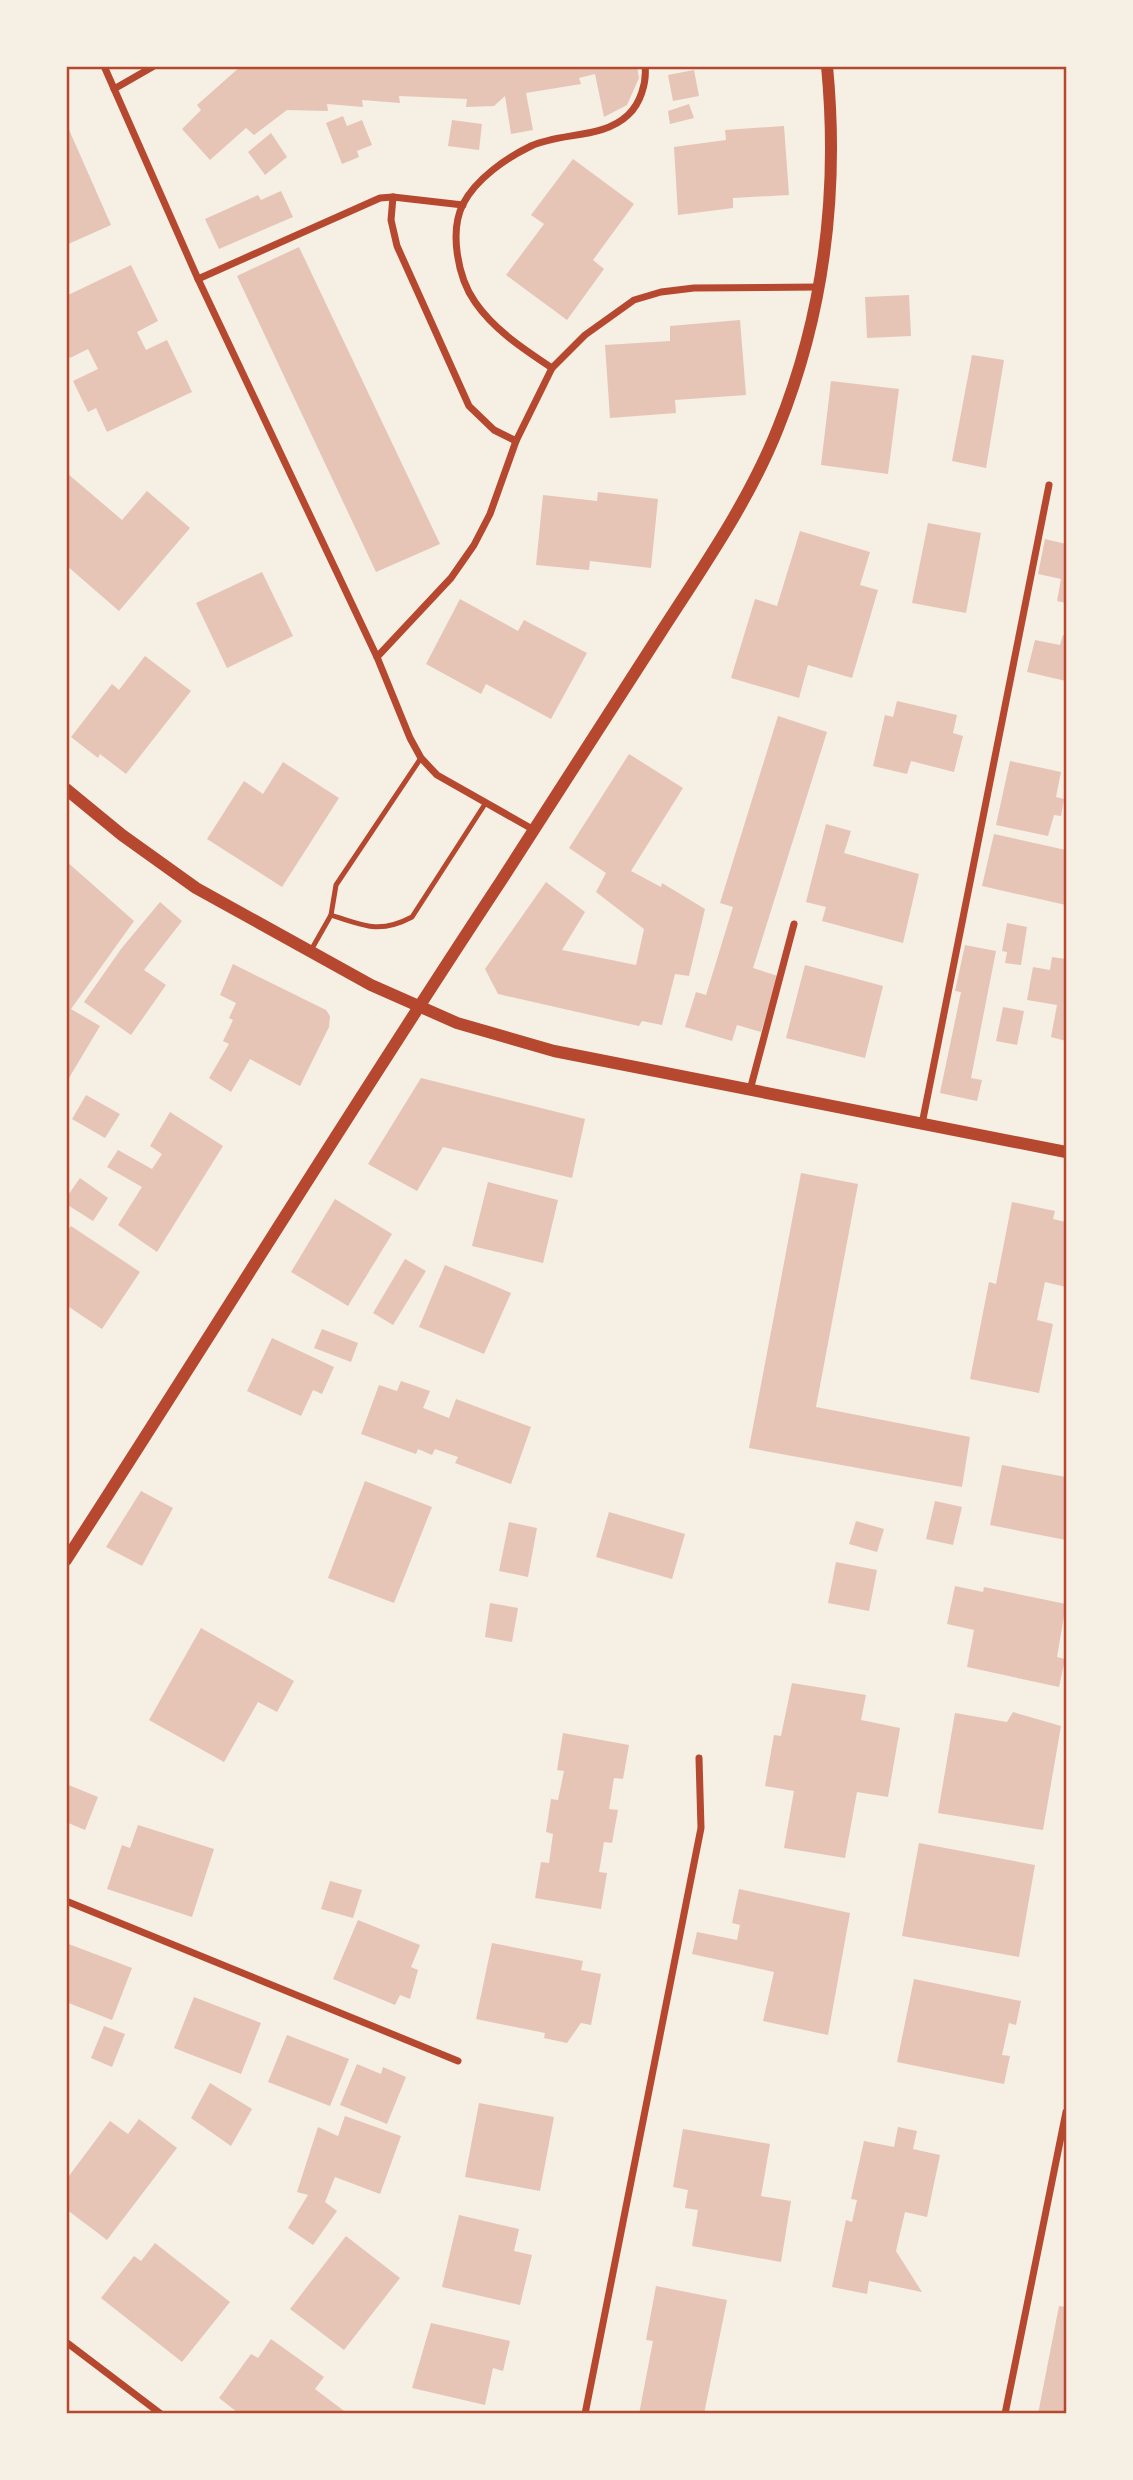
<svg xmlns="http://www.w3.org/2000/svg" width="1133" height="2480" viewBox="0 0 1133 2480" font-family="'Public Sans',sans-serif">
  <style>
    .building { fill: #e6c5b7 }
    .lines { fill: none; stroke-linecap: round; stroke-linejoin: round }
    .service { stroke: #b5482f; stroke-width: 5 }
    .minor { stroke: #b5482f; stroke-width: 7 }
    .tertiary { stroke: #b5482f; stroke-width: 12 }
    .neatline { fill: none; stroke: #b5482f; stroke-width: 2.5 }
  </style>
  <rect width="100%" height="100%" fill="#f6efe4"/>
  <g class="building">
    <polygon points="241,66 637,66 639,78 627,105 604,117 595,74 579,78 581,84 526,93 533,130 511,134 505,96 494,106 466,107 467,99 399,96 400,103 362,100 363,107 327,104 328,111 287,110 254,135 246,128 210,160 182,129 201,110 197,105"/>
    <polygon points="694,70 699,96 673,101 668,75"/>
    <polygon points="689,104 694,118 670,124 668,111"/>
    <polygon points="343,116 347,126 362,120 372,145 357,151 359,157 342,164 326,123"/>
    <polygon points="452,120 482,124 479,150 448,146"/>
    <polygon points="66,123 111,225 66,245"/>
    <polygon points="784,126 789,195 733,198 733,208 678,215 674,147 726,140 725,130"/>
    <polygon points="271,133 287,157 265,175 248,152"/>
    <polygon points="573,159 634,204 593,260 604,269 567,320 506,275 544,224 531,215"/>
    <polygon points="281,191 293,217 219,249 205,219 258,195 261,200"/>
    <polygon points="299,247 440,544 376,572 237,276"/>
    <polygon points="131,265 158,321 137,332 146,350 167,340 192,392 107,432 96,408 88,412 73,381 98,369 88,349 70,358 66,351 66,296"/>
    <polygon points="909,295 911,336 867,338 865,297"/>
    <polygon points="740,320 746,395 675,400 676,413 610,418 605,345 670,341 670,326"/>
    <polygon points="972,355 1004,360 986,468 952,461"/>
    <polygon points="831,381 899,389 888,474 821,465"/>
    <polygon points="68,474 122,520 147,491 190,528 119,611 66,565"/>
    <polygon points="598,492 658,499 651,568 590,561 589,570 536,565 543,495 597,501"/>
    <polygon points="928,523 981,533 966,613 912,603"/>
    <polygon points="800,531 870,552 860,585 878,590 852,678 808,665 799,698 731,678 755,599 777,606"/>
    <polygon points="1045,539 1066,544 1066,603 1057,601 1061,579 1038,574"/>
    <polygon points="262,572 293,636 227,668 196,603"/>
    <polygon points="460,599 518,631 524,620 587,653 551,719 486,684 481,694 426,664"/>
    <polygon points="1063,635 1066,636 1066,681 1027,672 1035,640 1060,645"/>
    <polygon points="145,656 191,691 126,774 100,754 98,758 71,737 112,684 119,690"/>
    <polygon points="897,701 957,715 953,733 963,736 954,772 911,761 907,774 873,766 885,715 893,717"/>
    <polygon points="778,716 827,732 753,968 778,976 761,1032 737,1025 732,1041 685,1027 696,992 706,995 733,907 720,903"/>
    <polygon points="629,754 683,788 631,871 661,887 662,883 705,909 689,976 675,974 662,1025 642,1021 639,1026 498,994 485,969 546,882 585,912 562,950 636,965 644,929 596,892 606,873 569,848"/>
    <polygon points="1010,761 1061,772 1056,797 1064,799 1061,816 1054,815 1048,836 996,825"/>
    <polygon points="283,762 339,798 282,887 207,839 244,781 263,794"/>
    <polygon points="826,824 851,831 844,853 919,874 903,943 822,921 826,907 806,902"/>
    <polygon points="994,834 1066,850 1066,905 982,886"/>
    <polygon points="66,861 134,921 71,1009 100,1026 66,1083"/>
    <polygon points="160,902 182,921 144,970 166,985 131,1035 84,1002 121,949"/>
    <polygon points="1007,923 1027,927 1021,965 1005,963 1007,952 1002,951"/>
    <polygon points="965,945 996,951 971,1078 982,1080 977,1101 940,1093 961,992 955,991"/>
    <polygon points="1052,957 1066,959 1066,1041 1051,1037 1057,1005 1027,1000 1033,967 1050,970"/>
    <polygon points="233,964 326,1010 330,1016 329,1027 300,1086 250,1059 231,1092 209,1078 229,1044 223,1041 233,1020 229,1018 236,1003 220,995"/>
    <polygon points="805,965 883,986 865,1058 786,1038"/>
    <polygon points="1003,1007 1024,1011 1017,1045 996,1041"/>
    <polygon points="421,1078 585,1119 572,1178 443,1147 417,1191 368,1164"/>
    <polygon points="86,1095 120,1114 105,1138 72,1119"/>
    <polygon points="170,1112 223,1146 157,1252 118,1225 142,1187 107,1167 118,1150 152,1169 162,1154 150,1146"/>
    <polygon points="801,1173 858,1184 816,1407 970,1437 962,1487 749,1448"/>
    <polygon points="80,1178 108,1198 93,1221 66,1204 66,1198"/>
    <polygon points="488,1182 558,1200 543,1263 472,1246"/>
    <polygon points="335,1199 392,1234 348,1306 291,1272"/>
    <polygon points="1012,1202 1055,1211 1053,1219 1066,1222 1066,1287 1045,1282 1037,1320 1053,1324 1039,1393 970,1379 989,1282 996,1284"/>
    <polygon points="71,1226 140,1272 102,1329 66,1305 66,1273 69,1269 66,1267 66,1232"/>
    <polygon points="405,1259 426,1271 393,1325 373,1313"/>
    <polygon points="445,1265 511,1293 484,1354 419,1327"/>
    <polygon points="322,1329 358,1343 351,1362 314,1348"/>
    <polygon points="272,1338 334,1367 322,1394 313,1390 301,1416 247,1391"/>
    <polygon points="401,1381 430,1391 423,1408 449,1418 456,1399 531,1427 511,1484 455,1463 458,1457 435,1449 432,1455 418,1449 416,1454 361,1434 379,1385 397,1391"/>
    <polygon points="1002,1465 1066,1477 1066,1540 990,1525"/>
    <polygon points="365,1481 432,1507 394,1603 328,1578"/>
    <polygon points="141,1491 173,1508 142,1566 106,1547"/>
    <polygon points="935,1501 962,1507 953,1545 926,1539"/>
    <polygon points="609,1512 685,1534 672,1579 596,1557"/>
    <polygon points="856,1521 884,1529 877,1552 849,1544"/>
    <polygon points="509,1522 537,1528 528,1577 499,1571"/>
    <polygon points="836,1562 877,1570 869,1611 828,1603"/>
    <polygon points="955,1586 983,1592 984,1587 1066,1604 1057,1657 1065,1659 1059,1687 967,1667 974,1630 947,1624"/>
    <polygon points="490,1603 518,1608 512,1642 485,1637"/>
    <polygon points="201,1628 294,1681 277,1712 258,1702 224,1762 149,1720"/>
    <polygon points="792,1683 866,1695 861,1720 900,1728 888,1797 857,1792 845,1858 784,1848 794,1791 765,1786 774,1735 781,1736"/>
    <polygon points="1013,1712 1061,1726 1043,1830 938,1813 955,1713 1007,1722"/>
    <polygon points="563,1733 629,1745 623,1779 614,1778 609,1809 618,1810 612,1843 604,1842 599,1872 607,1873 601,1909 535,1898 541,1862 549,1863 553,1834 546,1832 551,1799 558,1800 564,1771 557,1770"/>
    <polygon points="66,1784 98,1797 85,1830 66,1822"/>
    <polygon points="138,1825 214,1849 192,1917 107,1889 122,1845 130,1848"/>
    <polygon points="919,1843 1035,1865 1019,1957 902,1936"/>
    <polygon points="330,1881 362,1890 353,1918 321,1909"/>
    <polygon points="739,1889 850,1913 828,2035 763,2021 774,1972 692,1954 697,1932 737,1940 740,1925 732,1923"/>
    <polygon points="358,1920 420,1945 411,1967 418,1970 410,1999 400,1995 395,2005 333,1979"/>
    <polygon points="66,1943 132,1968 112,2020 66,2002"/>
    <polygon points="492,1943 583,1961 581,1970 601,1974 591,2025 581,2023 567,2043 544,2038 545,2033 476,2019"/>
    <polygon points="914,1979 1021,2001 1016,2025 1009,2023 1002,2055 1010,2056 1004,2084 897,2062"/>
    <polygon points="194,1997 261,2023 241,2074 174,2048"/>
    <polygon points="104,2026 125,2034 112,2067 91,2058"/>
    <polygon points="287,2035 349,2059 330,2106 268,2082"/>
    <polygon points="357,2064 381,2074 383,2067 406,2077 387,2124 340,2105"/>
    <polygon points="210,2083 252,2109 231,2146 191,2118"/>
    <polygon points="479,2103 554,2117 540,2191 465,2177"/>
    <polygon points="345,2116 401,2136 380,2194 335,2177 325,2202 337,2211 313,2245 288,2228 308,2195 297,2192 318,2127 338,2136"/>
    <polygon points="139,2119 177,2148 107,2240 66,2209 66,2180 110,2121 128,2134"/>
    <polygon points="898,2127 917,2131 913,2149 940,2155 927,2217 905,2212 896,2251 922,2292 869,2281 867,2294 832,2287 846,2220 852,2222 857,2200 851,2199 864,2141 894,2147"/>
    <polygon points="683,2129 770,2144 761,2196 791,2201 781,2262 692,2246 698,2210 685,2208 688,2190 673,2187"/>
    <polygon points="459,2215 519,2229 514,2251 532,2255 520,2305 442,2287"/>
    <polygon points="346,2236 400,2278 344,2350 290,2309"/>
    <polygon points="155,2243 230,2302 182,2362 101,2298 134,2256 141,2261"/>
    <polygon points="656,2286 727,2300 704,2414 639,2414 653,2341 646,2340"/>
    <polygon points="1059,2306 1066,2307 1066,2414 1038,2414"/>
    <polygon points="431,2323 510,2341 503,2371 493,2368 485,2405 412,2388"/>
    <polygon points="271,2339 324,2377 315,2389 348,2414 235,2414 237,2412 219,2398 251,2354 258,2358"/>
  </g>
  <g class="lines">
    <g class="service">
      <path d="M331,915C364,926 380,934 412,917L485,804"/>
      <polyline points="310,952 331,915 336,885 421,758"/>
    </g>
    <g class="minor">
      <polyline points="104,66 198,279 377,657 410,738 421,758 437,775 534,830"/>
      <polyline points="114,89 154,66"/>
      <polyline points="393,197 391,220 397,246 469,406 494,430 516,441"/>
      <polyline points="198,279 380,198 393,197 463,205"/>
      <path d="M552,368C525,350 494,330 475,302C458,278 449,232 463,204C476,179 506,158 531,146C561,132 603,139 628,115C640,104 647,83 645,66"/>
      <polyline points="377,657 451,578 474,545 490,514 516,441 552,368 585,335 634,300 661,292 694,288 819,287"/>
      <polyline points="750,1090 794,924"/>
      <polyline points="922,1124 1049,485"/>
      <polyline points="66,1901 458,2061"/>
      <polyline points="66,2342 161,2414"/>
      <polyline points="585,2414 701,1828 699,1758"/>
      <polyline points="1005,2414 1066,2112"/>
    </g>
    <g class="tertiary">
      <polyline points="66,789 122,835 196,888 371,985 457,1023 554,1051 1066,1152"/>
      <path d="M66,1560C212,1334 353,1105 501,881C555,797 609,713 663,629C705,564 750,499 778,428C825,311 839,191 827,66"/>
    </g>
  </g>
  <rect width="1133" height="2480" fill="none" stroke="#f6efe4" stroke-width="136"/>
  <rect x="68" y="68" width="997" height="2344" class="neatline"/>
</svg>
